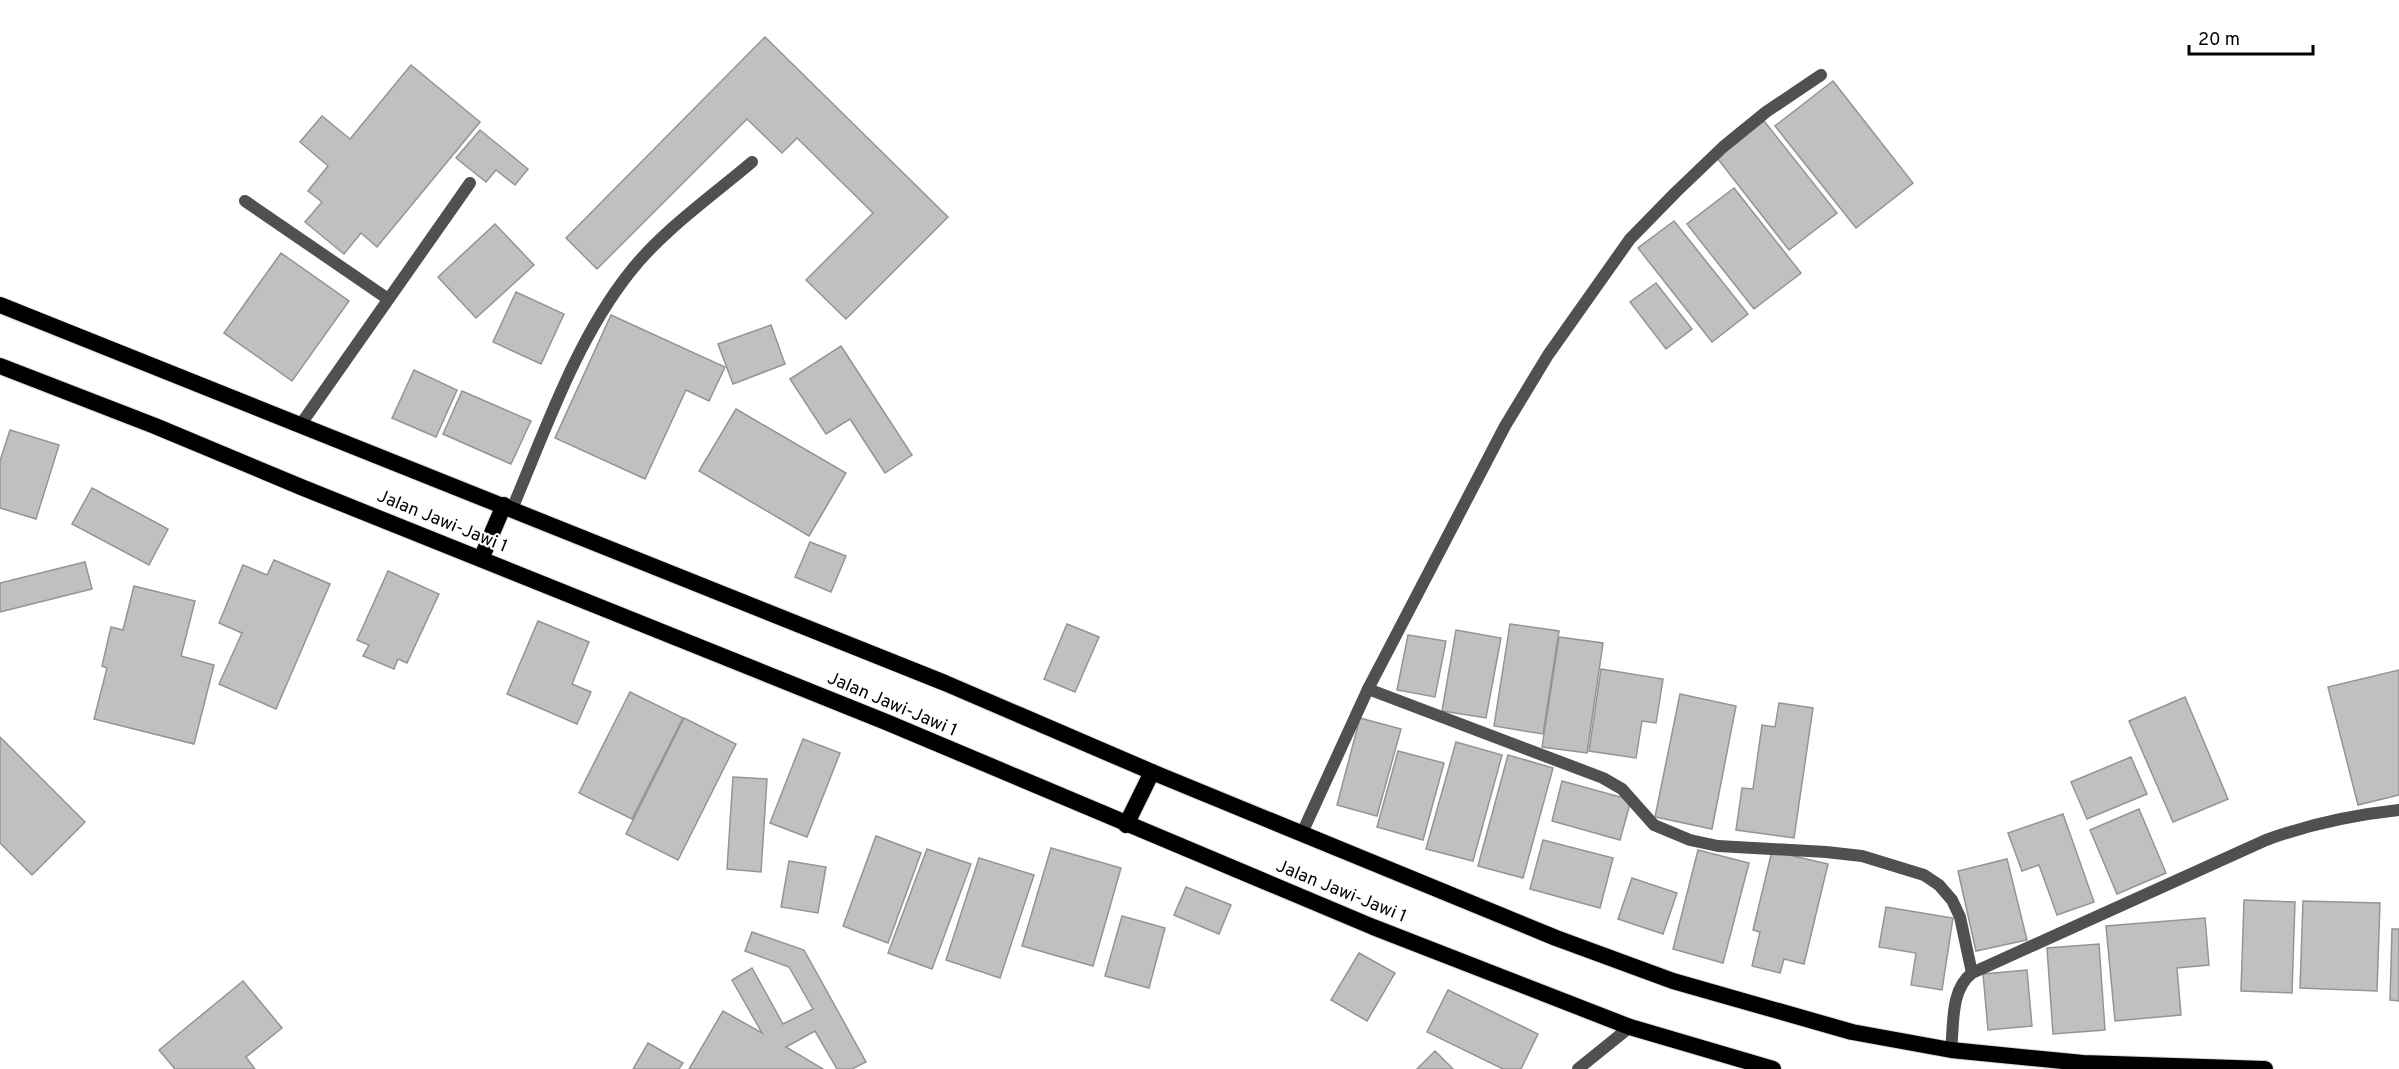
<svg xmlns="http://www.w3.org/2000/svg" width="2399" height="1069" viewBox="0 0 2399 1069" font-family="Overpass,sans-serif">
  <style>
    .building { fill: #c0c0c0; stroke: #949494; stroke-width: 1.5 }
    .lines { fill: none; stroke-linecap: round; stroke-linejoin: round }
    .trunk-casing { stroke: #dbdbdb; stroke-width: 18 }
    .service { stroke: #505050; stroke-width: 12 }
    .minor { stroke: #505050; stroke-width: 12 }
    .trunk { stroke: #000; stroke-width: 16 }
    .labels { text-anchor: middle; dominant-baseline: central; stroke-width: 4.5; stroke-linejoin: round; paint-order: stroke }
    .street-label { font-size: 18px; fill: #000; stroke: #fff }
  </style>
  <rect width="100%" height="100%" fill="#fff"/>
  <g class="building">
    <polygon points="765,37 948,217 846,319 806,280 873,213 797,138 782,153 747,119 597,269 566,238"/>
    <polygon points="411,65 480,122 377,247 361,233 344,254 305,222 322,202 308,191 328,166 300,142 322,116 350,139"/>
    <polygon points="1833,81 1913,183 1856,228 1775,126"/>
    <polygon points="1764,121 1837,213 1789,250 1717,158"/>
    <polygon points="480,130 528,169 515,185 496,170 486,182 456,158"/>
    <polygon points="1734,188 1801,273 1754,309 1687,224"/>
    <polygon points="1674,221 1748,314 1712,342 1638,248"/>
    <polygon points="495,224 534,265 476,318 438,277"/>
    <polygon points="281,253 349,301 292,381 224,333"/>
    <polygon points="1656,283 1692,329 1666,349 1630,302"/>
    <polygon points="516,292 564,314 541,364 493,342"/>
    <polygon points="611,315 725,367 709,401 686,390 645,479 555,438"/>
    <polygon points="771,325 785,364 733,384 718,344"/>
    <polygon points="841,346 912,455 885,473 850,419 826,434 790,379"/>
    <polygon points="414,370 457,390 436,437 392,418"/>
    <polygon points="462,391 531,421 511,464 443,434"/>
    <polygon points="736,409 846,473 809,536 699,471"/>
    <polygon points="10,430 59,445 36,519 0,508 0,461"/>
    <polygon points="92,488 168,529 149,565 72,524"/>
    <polygon points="810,542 846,556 831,592 795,577"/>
    <polygon points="274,560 330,584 276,709 219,684 242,633 219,623 243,565 267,575"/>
    <polygon points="85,562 92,589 0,612 0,583"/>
    <polygon points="388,571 439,594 407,663 398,659 394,669 363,656 369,645 357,640"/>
    <polygon points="134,586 195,601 181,656 214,665 194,744 94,719 107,668 102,666 111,627 123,630"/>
    <polygon points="538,621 589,642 572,684 591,692 577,724 507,694"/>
    <polygon points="1067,624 1099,637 1075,692 1044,679"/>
    <polygon points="1510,624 1559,631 1543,734 1494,726"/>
    <polygon points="1456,630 1501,638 1486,718 1442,711"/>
    <polygon points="1408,635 1446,641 1435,697 1397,690"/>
    <polygon points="1559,637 1603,643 1587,753 1542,747"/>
    <polygon points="1601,669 1663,679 1656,723 1642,721 1636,758 1589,751"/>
    <polygon points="2399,670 2399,795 2358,805 2328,687"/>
    <polygon points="630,692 683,718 632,819 579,793"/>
    <polygon points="1680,694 1736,706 1712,829 1655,817"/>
    <polygon points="2185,697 2228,799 2173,822 2129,721"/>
    <polygon points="1779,703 1813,708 1794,838 1736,830 1742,788 1753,789 1762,725 1775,727"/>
    <polygon points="684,718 736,744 678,860 626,834"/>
    <polygon points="1360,718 1401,729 1377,816 1337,805"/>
    <polygon points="0,737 85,822 32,875 0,843"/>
    <polygon points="803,739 840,753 807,837 770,823"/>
    <polygon points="1456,742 1502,755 1473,861 1426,849"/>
    <polygon points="1398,751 1444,763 1423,840 1377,827"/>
    <polygon points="1508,755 1553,768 1523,878 1478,866"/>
    <polygon points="2131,757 2147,794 2087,819 2071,782"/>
    <polygon points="733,777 767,779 761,872 727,869"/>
    <polygon points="1562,781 1631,800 1620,840 1552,821"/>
    <polygon points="2139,809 2166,873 2117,894 2090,830"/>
    <polygon points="2063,814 2094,902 2057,915 2039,865 2022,871 2008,833"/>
    <polygon points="876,836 921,853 888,943 843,926"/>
    <polygon points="1543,840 1613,858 1600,908 1530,889"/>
    <polygon points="1051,848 1121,868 1093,966 1022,946"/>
    <polygon points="927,849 971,864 932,969 888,953"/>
    <polygon points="1698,850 1749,863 1723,963 1673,949"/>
    <polygon points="1772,851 1828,864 1804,964 1784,959 1780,973 1752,966 1760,932 1753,930"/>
    <polygon points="979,858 1034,875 1000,978 946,960"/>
    <polygon points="2007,859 2027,940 1976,951 1958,871"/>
    <polygon points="789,861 826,867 818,913 781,907"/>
    <polygon points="1632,878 1677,893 1663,934 1618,919"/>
    <polygon points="1186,887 1231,905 1219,934 1174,915"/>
    <polygon points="2244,900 2295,902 2292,993 2241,991"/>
    <polygon points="2303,901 2380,903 2377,991 2300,988"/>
    <polygon points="1886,907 1953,918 1942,990 1911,985 1916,953 1879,947"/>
    <polygon points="1122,916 1165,928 1149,988 1105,976"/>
    <polygon points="2205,918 2209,965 2177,968 2181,1015 2115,1021 2106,926"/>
    <polygon points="2392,929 2399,929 2399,1001 2390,1000"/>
    <polygon points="752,932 804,950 866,1062 852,1069 837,1069 815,1031 786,1047 823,1069 689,1069 723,1011 762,1033 732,980 752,968 783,1024 813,1009 789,967 745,951"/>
    <polygon points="2099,944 2105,1030 2053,1034 2047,948"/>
    <polygon points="1359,953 1395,973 1367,1021 1331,1000"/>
    <polygon points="2027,970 2032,1026 1988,1030 1983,974"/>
    <polygon points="243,981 282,1028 246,1057 255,1069 175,1069 159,1050"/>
    <polygon points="1448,990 1538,1034 1521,1069 1503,1069 1427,1032"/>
    <polygon points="648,1043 683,1063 679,1069 633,1069"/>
    <polygon points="1435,1051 1453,1069 1417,1069"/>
  </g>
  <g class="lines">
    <defs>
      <g id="trunk">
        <polyline points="0,305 945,683 1152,772 1556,938 1673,981 1852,1032 1951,1050 2083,1063 2265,1069"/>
        <polyline points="0,366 155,426 301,487 886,722 1373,927 1630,1027 1773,1069"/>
        <polyline points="481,559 504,505"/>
        <polyline points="1126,825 1152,772"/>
      </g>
    </defs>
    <use href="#trunk" class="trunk-casing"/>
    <g class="service">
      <polyline points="245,201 388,299"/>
      <polyline points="301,424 470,183"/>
      <path d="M512,509C546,429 576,340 630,272C662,231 712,196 752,162"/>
    </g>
    <g class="minor">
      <polyline points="1368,689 1603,778 1622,789 1654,825 1690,840 1718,846 1826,852 1862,856 1924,875 1939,885 1952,900 1960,917 1972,973"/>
      <polyline points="1302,833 1368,689 1505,426 1548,355 1630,239 1676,192 1723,147 1766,112 1821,75"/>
      <path d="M1951,1050C1954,1025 1950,990 1972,973L2266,840C2310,824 2352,815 2399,810"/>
      <polyline points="1578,1069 1630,1027"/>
    </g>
    <use href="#trunk" class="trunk"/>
  </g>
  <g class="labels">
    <g class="street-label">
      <text transform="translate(442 522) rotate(22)">Jalan Jawi-Jawi 1</text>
      <text transform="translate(892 705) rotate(23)">Jalan Jawi-Jawi 1</text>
      <text transform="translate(1341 892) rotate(22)">Jalan Jawi-Jawi 1</text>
    </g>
  </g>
  <path d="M2189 45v9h124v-9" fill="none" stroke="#000000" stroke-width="3"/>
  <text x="2198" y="45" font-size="18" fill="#000000" stroke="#ffffff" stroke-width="4.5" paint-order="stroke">20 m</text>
</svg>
